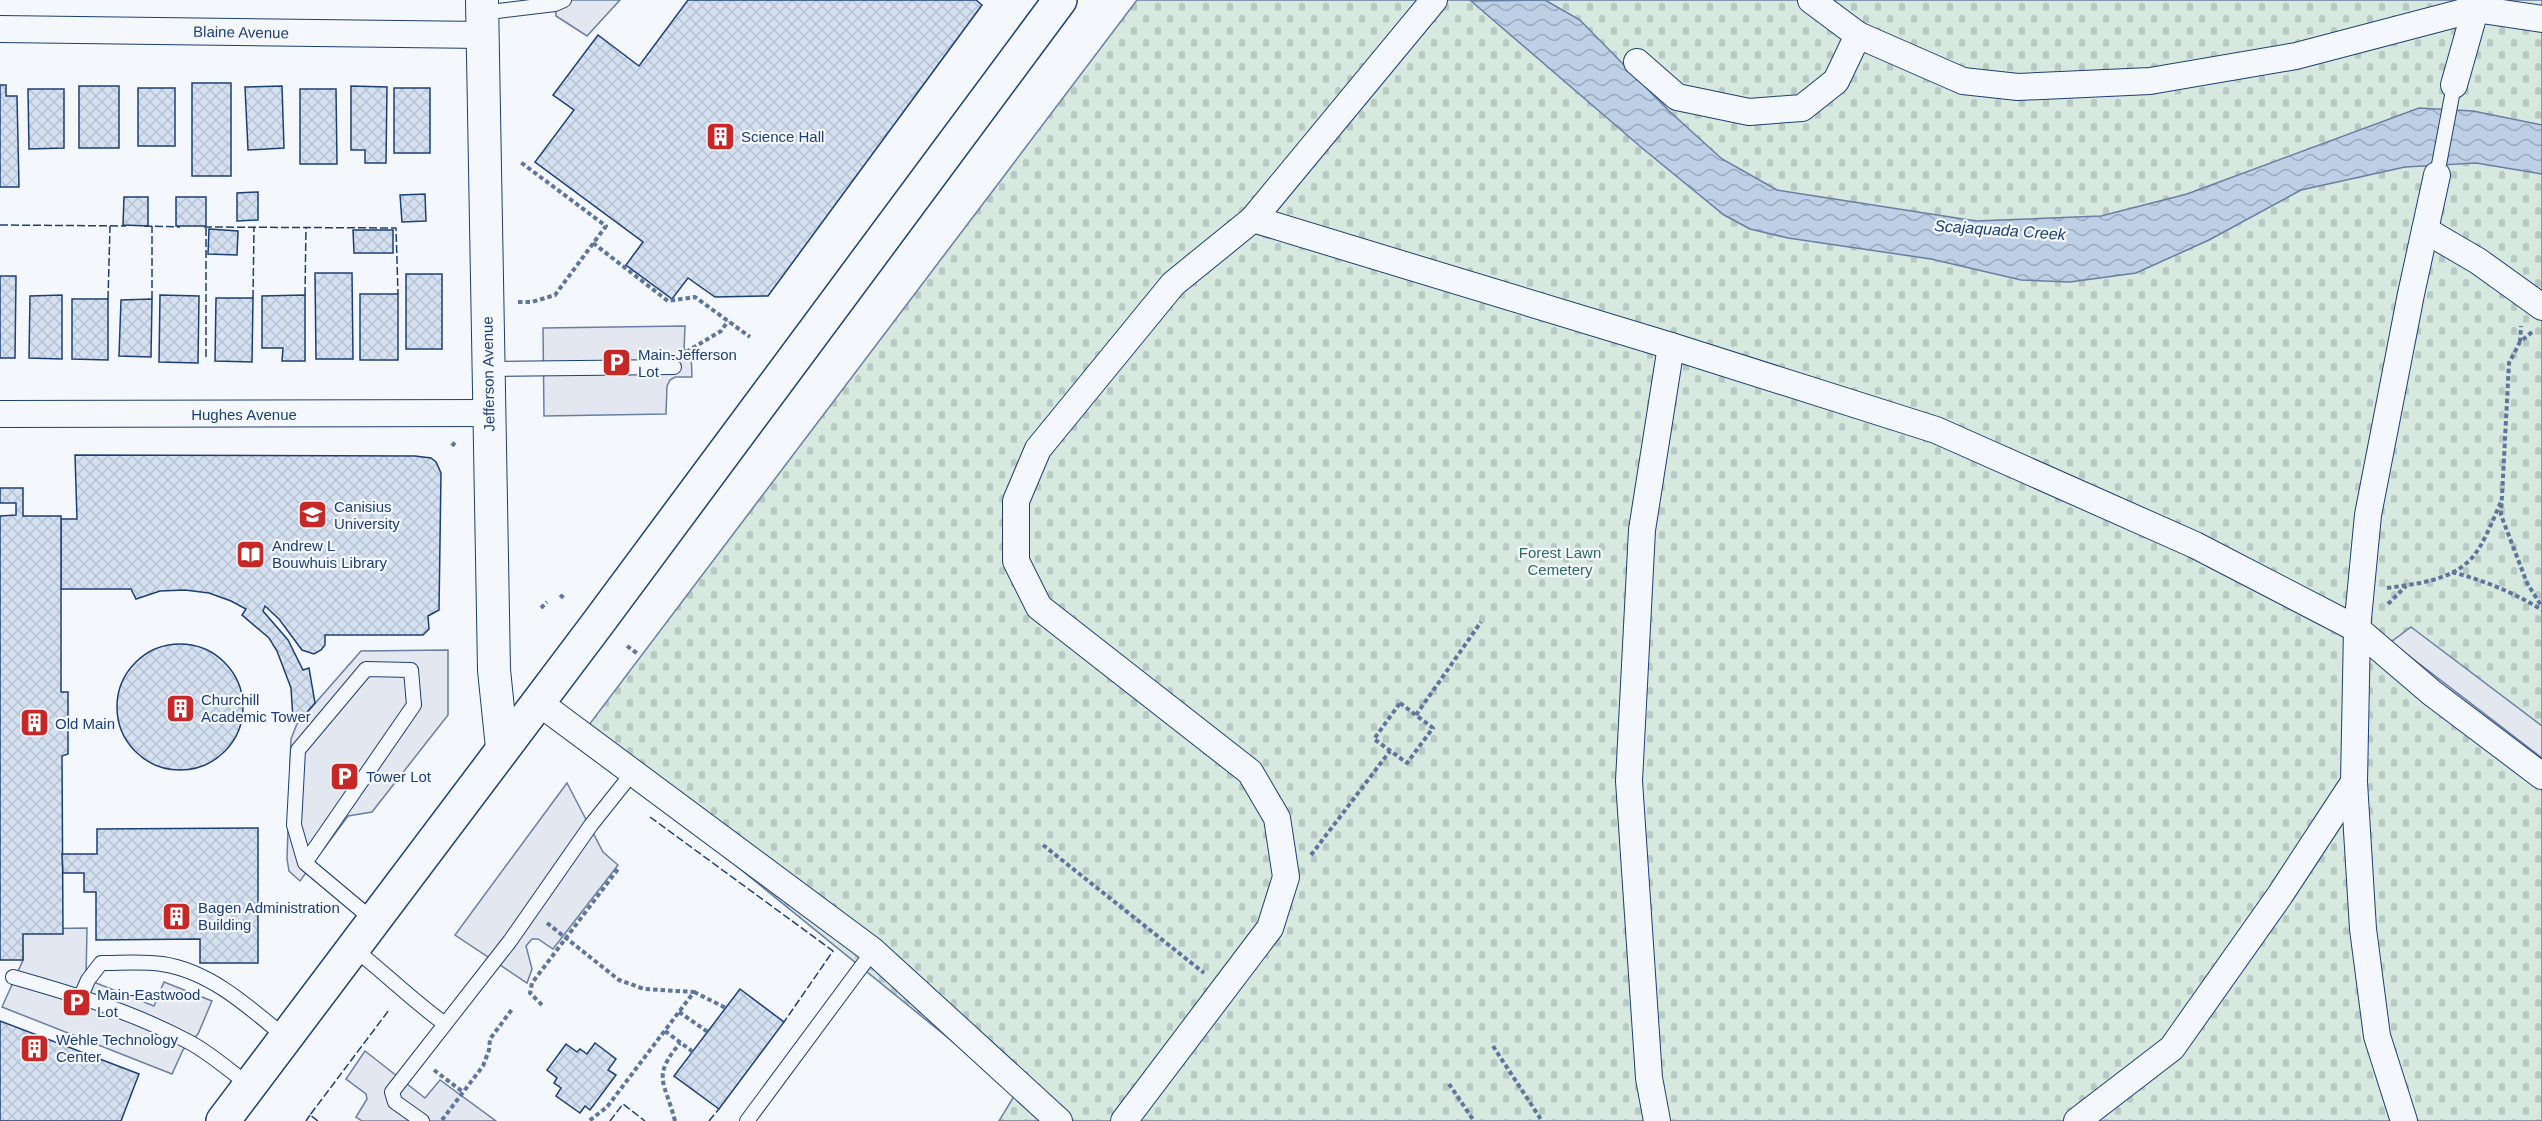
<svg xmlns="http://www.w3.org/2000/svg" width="2542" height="1121" viewBox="0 0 2542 1121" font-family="Helvetica,sans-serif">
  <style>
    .cemetery { fill: url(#cemetery-stones); stroke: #687fa3; stroke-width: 1.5 }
    .parking { fill: #e3e8f0; stroke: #687fa3; stroke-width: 1.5 }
    .water { fill: url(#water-waves); stroke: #687fa3; stroke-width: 1.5 }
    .building { fill: url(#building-cross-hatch); stroke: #1d3f73; stroke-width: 1.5 }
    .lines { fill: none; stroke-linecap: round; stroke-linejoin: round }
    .service-casing { stroke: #1d3f73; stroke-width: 16 }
    .minor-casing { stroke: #1d3f73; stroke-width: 28 }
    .tertiary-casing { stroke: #1d3f73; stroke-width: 34 }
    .primary-casing { stroke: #1d3f73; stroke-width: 36 }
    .path { stroke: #5e769c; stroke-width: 4; stroke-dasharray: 4.5 3; stroke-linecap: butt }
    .service { stroke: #f4f7fb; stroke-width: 14 }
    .minor { stroke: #f4f7fb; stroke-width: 26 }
    .tertiary { stroke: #f4f7fb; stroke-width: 32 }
    .primary { stroke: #f4f7fb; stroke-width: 33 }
    .fence { stroke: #1d3f73; stroke-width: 1.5; stroke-dasharray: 8 3; stroke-linecap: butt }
    .labels { text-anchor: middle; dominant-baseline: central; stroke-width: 4.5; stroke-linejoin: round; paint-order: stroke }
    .street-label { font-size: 15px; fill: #1d3f73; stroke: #f4f7fb }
    .poi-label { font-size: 15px; fill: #1d3f73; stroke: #f4f7fb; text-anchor: start }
    .park-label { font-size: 15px; fill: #2c6c60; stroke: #f4f7fb }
    .water-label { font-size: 16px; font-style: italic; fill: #1d3f73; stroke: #f4f7fb }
  </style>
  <defs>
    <pattern id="cemetery-stones" width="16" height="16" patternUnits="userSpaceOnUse" patternTransform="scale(1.5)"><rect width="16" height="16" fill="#d7e8df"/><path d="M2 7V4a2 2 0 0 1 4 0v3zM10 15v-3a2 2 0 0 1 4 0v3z" fill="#b8c8c3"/></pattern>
    <pattern id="water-waves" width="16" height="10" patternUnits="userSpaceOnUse" patternTransform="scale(1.5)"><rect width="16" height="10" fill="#bed0e5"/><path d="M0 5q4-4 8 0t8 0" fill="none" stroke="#9aaabe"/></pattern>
    <pattern id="building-cross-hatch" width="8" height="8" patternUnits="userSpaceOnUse" patternTransform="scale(1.5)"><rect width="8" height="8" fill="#d5e0f0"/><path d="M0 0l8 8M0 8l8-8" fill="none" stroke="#b6c1d1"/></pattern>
  </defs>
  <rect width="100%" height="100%" fill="#f4f7fb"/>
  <polygon class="cemetery" points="1137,0 2542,0 2542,1121 999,1121 1016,1093 579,738"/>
  <g class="parking">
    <polygon points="555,0 620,0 587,36 556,16"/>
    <polygon points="685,326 684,350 691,350 692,377 675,377 670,380 667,386 666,414 544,416 543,328"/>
    <polygon points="2411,627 2542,726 2542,758 2391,642"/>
    <polygon points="448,650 448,715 372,812 348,816 300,881 289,871 287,859 291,739 297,724 361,651"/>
    <polygon points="567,783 603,852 618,865 553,949 538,939 532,939 526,946 532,969 527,983 455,935"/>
    <polygon points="87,928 86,979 154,1006 164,982 212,1001 198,1034 183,1050 172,1074 2,1007 23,960 22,929"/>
    <polygon points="365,1051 425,1098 440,1080 496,1121 362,1121 356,1117 367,1099 366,1094 346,1079"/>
  </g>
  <polygon class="water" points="1545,0 1580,20 1668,110 1722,159 1777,190 1976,221 2101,216 2187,194 2419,108 2473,111 2542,125 2542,174 2476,163 2405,167 2301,190 2209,240 2136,273 2070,282 2021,280 1931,259 1788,238 1750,229 1724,215 1642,148 1471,1"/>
  <g class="building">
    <polygon points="688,0 976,0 982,5 768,296 715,297 688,278 672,299 626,265 643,242 535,162 574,110 553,95 598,35 639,66"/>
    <rect x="192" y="83" width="39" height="93"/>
    <polygon points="0,85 6,85 6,96 17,96 19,187 0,187"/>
    <rect x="79" y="86" width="40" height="62"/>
    <polygon points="282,86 284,148 248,150 245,87"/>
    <polygon points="351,86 387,87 386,163 365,163 365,150 351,150"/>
    <rect x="138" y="88" width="37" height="58"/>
    <rect x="394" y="88" width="36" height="65"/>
    <polygon points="28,89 64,89 64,148 29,149"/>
    <polygon points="300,89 336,89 337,164 300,164"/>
    <polygon points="258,192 258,220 237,221 237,193"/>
    <polygon points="425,194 426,221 402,222 400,195"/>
    <polygon points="124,197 148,197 148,226 123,225"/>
    <rect x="176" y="197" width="30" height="29"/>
    <polygon points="209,229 238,231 237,255 208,254"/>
    <polygon points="353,230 393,230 393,253 354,253"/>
    <polygon points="315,273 352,273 353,359 316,359"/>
    <rect x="406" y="274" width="36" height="75"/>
    <polygon points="0,276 16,276 15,358 0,358"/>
    <rect x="360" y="294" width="38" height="66"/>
    <polygon points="62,295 62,359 29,358 30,296"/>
    <polygon points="160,295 199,296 198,363 159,362"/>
    <polygon points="305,295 305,361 282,361 283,348 262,348 262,296"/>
    <polygon points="216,298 253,298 252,362 215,361"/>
    <polygon points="72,299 108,299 108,360 72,359"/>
    <polygon points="152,299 151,357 119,356 121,300"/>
    <polygon points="75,455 415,456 431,458 436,462 441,473 439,610 428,616 429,629 423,635 325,635 325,645 321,650 314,654 302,650 279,619 265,606 263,611 288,640 303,670 309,668 315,703 300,720 293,719 291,688 277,651 269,638 242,615 246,609 231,601 209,593 185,590 160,591 136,599 131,589 61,589 61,519 77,519"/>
    <polygon points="0,488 23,488 23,516 61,516 61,692 68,692 68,754 62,756 63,934 23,934 23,960 0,960 0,516 16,515 16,503 0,503"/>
    <circle cx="180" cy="707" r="63"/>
    <polygon points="258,828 258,963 200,963 200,939 96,940 96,892 84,892 84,873 63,873 62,854 97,854 97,829"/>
    <polygon points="740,989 784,1022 719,1109 674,1076"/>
    <polygon points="0,1021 139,1074 121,1121 0,1121"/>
    <polygon points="595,1043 616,1059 608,1070 616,1075 590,1110 585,1106 580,1113 556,1096 561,1088 554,1083 557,1078 547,1070 566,1044 577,1052 580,1049 587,1054"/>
  </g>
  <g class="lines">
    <defs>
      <g id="service">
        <polyline points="482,13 555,4 564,0"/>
        <polyline points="2437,175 2454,85"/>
        <polyline points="487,369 674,367"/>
        <polyline points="305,863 414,705 411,670 366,669 298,750 294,825 305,863 373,920"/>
        <path d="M353,948C385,973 413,1001 445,1024"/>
        <path d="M13,977C73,994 133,1012 189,1042C210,1053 230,1071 249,1085"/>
        <path d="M81,996L88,980L101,963C121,963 143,961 162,964C210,971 249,1007 285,1037"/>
        <polyline points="422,1121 395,1102 392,1092 510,941 591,825 634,771"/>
        <polyline points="747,1121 873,951"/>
      </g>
      <g id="minor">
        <polyline points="1811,0 1858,35 1963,81 2018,87 2150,81 2296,56 2475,9 2542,19"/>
        <polyline points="0,29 483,35"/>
        <polyline points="1637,62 1677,97 1749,112 1802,108 1836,81 1858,35"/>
        <polyline points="2454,85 2478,0"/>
        <polyline points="1253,219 1671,346 1936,430 2195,545 2357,629 2432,693 2542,776"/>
        <polyline points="2425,230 2478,261 2542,307"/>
        <polyline points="0,414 488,413"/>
        <polyline points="538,702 873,951 1059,1121"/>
        <polyline points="1124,1121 1270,928 1286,877 1277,818 1250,772 1039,607 1016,561 1016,501 1038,449 1173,284 1253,219 1434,0"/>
        <polyline points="1657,1121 1649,1078 1629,781 1642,530 1671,346"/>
        <polyline points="2077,1121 2172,1048 2280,895 2354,782"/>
        <polyline points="2404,1121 2377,1036 2363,929 2354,782 2357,629 2368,515 2411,294 2437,175"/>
      </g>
      <polyline id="tertiary" points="482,0 494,670 502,748"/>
      <polyline id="primary" points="223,1121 598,623 1060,0"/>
    </defs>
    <use href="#service" class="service-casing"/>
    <use href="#minor" class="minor-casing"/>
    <use href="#tertiary" class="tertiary-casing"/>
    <use href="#primary" class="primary-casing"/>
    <g class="path">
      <polyline points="593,243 668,301 695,297 750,337"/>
      <polyline points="518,302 532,302 555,295 606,226 519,161"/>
      <polyline points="2532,332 2520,342 2509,363 2501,515 2527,583 2542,607"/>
      <polyline points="2520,342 2521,326"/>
      <polyline points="686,352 721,331 728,321"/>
      <polyline points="452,446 456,441"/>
      <path d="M2452,572C2485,581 2513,592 2542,610"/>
      <path d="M2387,588C2415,584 2449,581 2470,560C2483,547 2493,519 2501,502"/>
      <polyline points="560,595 564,598"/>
      <polyline points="2388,604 2406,586"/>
      <polyline points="541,608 547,602"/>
      <polyline points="627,646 638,654"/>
      <polygon points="1400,703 1433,728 1407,763 1374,739"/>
      <polyline points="1416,715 1481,622"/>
      <polyline points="1043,845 1204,973"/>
      <polyline points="1311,855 1390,751"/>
      <polyline points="547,923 619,980 644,989 694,992 607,1107 589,1121"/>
      <polyline points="694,992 726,1008"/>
      <polyline points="542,1005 530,993 532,983 618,869"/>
      <polyline points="679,1012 708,1032"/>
      <polyline points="665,1031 693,1052"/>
      <polyline points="1493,1046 1542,1121"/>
      <polyline points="434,1070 463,1092"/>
      <polyline points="1449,1084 1474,1121"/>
      <polyline points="442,1120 483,1066 489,1050 490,1039 513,1008"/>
      <path d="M675,1121C665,1081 651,1078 680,1043"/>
    </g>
    <use href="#service" class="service"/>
    <use href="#minor" class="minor"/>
    <use href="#tertiary" class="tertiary"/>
    <use href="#primary" class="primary"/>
    <g class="fence">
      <polyline points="0,225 126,226"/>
      <polyline points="144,226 180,227"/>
      <polyline points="204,227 396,228 398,294"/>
      <polyline points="305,295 306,227"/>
      <polyline points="253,298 254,227"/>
      <polyline points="108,299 110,226"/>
      <polyline points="152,299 152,226"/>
      <polyline points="206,357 206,227"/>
      <polyline points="650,817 833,951 784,1022"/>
      <polyline points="306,1121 310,1115"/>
      <polyline points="318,1121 310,1115 389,1010"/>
      <polyline points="610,1121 623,1104 645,1121"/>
      <polyline points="709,1121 719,1109"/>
    </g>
  </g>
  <defs>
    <symbol id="building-square" viewBox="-11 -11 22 22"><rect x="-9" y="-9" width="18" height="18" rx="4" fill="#c62828" stroke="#f4f7fb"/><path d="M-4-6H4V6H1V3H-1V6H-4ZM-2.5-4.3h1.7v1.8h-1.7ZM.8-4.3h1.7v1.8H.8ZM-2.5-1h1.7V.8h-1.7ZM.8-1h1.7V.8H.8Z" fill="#fff"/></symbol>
    <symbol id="parking-square" viewBox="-11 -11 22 22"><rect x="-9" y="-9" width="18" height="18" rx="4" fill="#c62828" stroke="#f4f7fb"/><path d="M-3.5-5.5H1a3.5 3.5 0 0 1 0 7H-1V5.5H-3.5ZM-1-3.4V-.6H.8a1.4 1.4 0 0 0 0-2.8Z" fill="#fff"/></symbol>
    <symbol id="university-square" viewBox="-11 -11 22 22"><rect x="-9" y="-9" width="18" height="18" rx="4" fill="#c62828" stroke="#f4f7fb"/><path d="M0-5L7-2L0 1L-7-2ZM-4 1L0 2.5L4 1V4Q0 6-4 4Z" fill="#fff"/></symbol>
    <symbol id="library-square" viewBox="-11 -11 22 22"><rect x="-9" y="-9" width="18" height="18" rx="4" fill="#c62828" stroke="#f4f7fb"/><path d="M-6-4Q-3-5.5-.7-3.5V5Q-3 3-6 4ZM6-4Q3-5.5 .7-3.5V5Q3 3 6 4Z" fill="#fff"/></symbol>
  </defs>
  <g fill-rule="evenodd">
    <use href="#building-square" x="704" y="120" width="33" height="33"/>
    <use href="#parking-square" x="600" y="346" width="33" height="33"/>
    <use href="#university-square" x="296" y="498" width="33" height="33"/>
    <use href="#library-square" x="234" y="538" width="33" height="33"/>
    <use href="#building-square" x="164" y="692" width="33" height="33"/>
    <use href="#building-square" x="18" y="706" width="33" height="33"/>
    <use href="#parking-square" x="328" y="760" width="33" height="33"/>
    <use href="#building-square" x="160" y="900" width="33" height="33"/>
    <use href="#parking-square" x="60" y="986" width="33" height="33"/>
    <use href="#building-square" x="18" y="1032" width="33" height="33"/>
  </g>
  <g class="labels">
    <g class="street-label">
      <text transform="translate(241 32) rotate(1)">Blaine Avenue</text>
      <text transform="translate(488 374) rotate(-91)">Jefferson Avenue</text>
      <text x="244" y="414">Hughes Avenue</text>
    </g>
    <g class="poi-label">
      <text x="741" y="136">Science Hall</text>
      <text x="638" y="354">Main-Jefferson<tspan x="638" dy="17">Lot</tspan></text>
      <text x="334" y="506">Canisius<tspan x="334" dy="17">University</tspan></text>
      <text x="272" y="545">Andrew L<tspan x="272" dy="17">Bouwhuis Library</tspan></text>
      <text x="201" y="699">Churchill<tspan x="201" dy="17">Academic Tower</tspan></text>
      <text x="55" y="723">Old Main</text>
      <text x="366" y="776">Tower Lot</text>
      <text x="198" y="907">Bagen Administration<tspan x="198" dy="17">Building</tspan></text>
      <text x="97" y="994">Main-Eastwood<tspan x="97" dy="17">Lot</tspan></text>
      <text x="56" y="1039">Wehle Technology<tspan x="56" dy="17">Center</tspan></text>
    </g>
    <g class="park-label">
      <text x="1560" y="552">Forest Lawn<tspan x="1560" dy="17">Cemetery</tspan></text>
    </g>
    <g class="water-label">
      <text transform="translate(2000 230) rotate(4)">Scajaquada Creek</text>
    </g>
  </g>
</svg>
